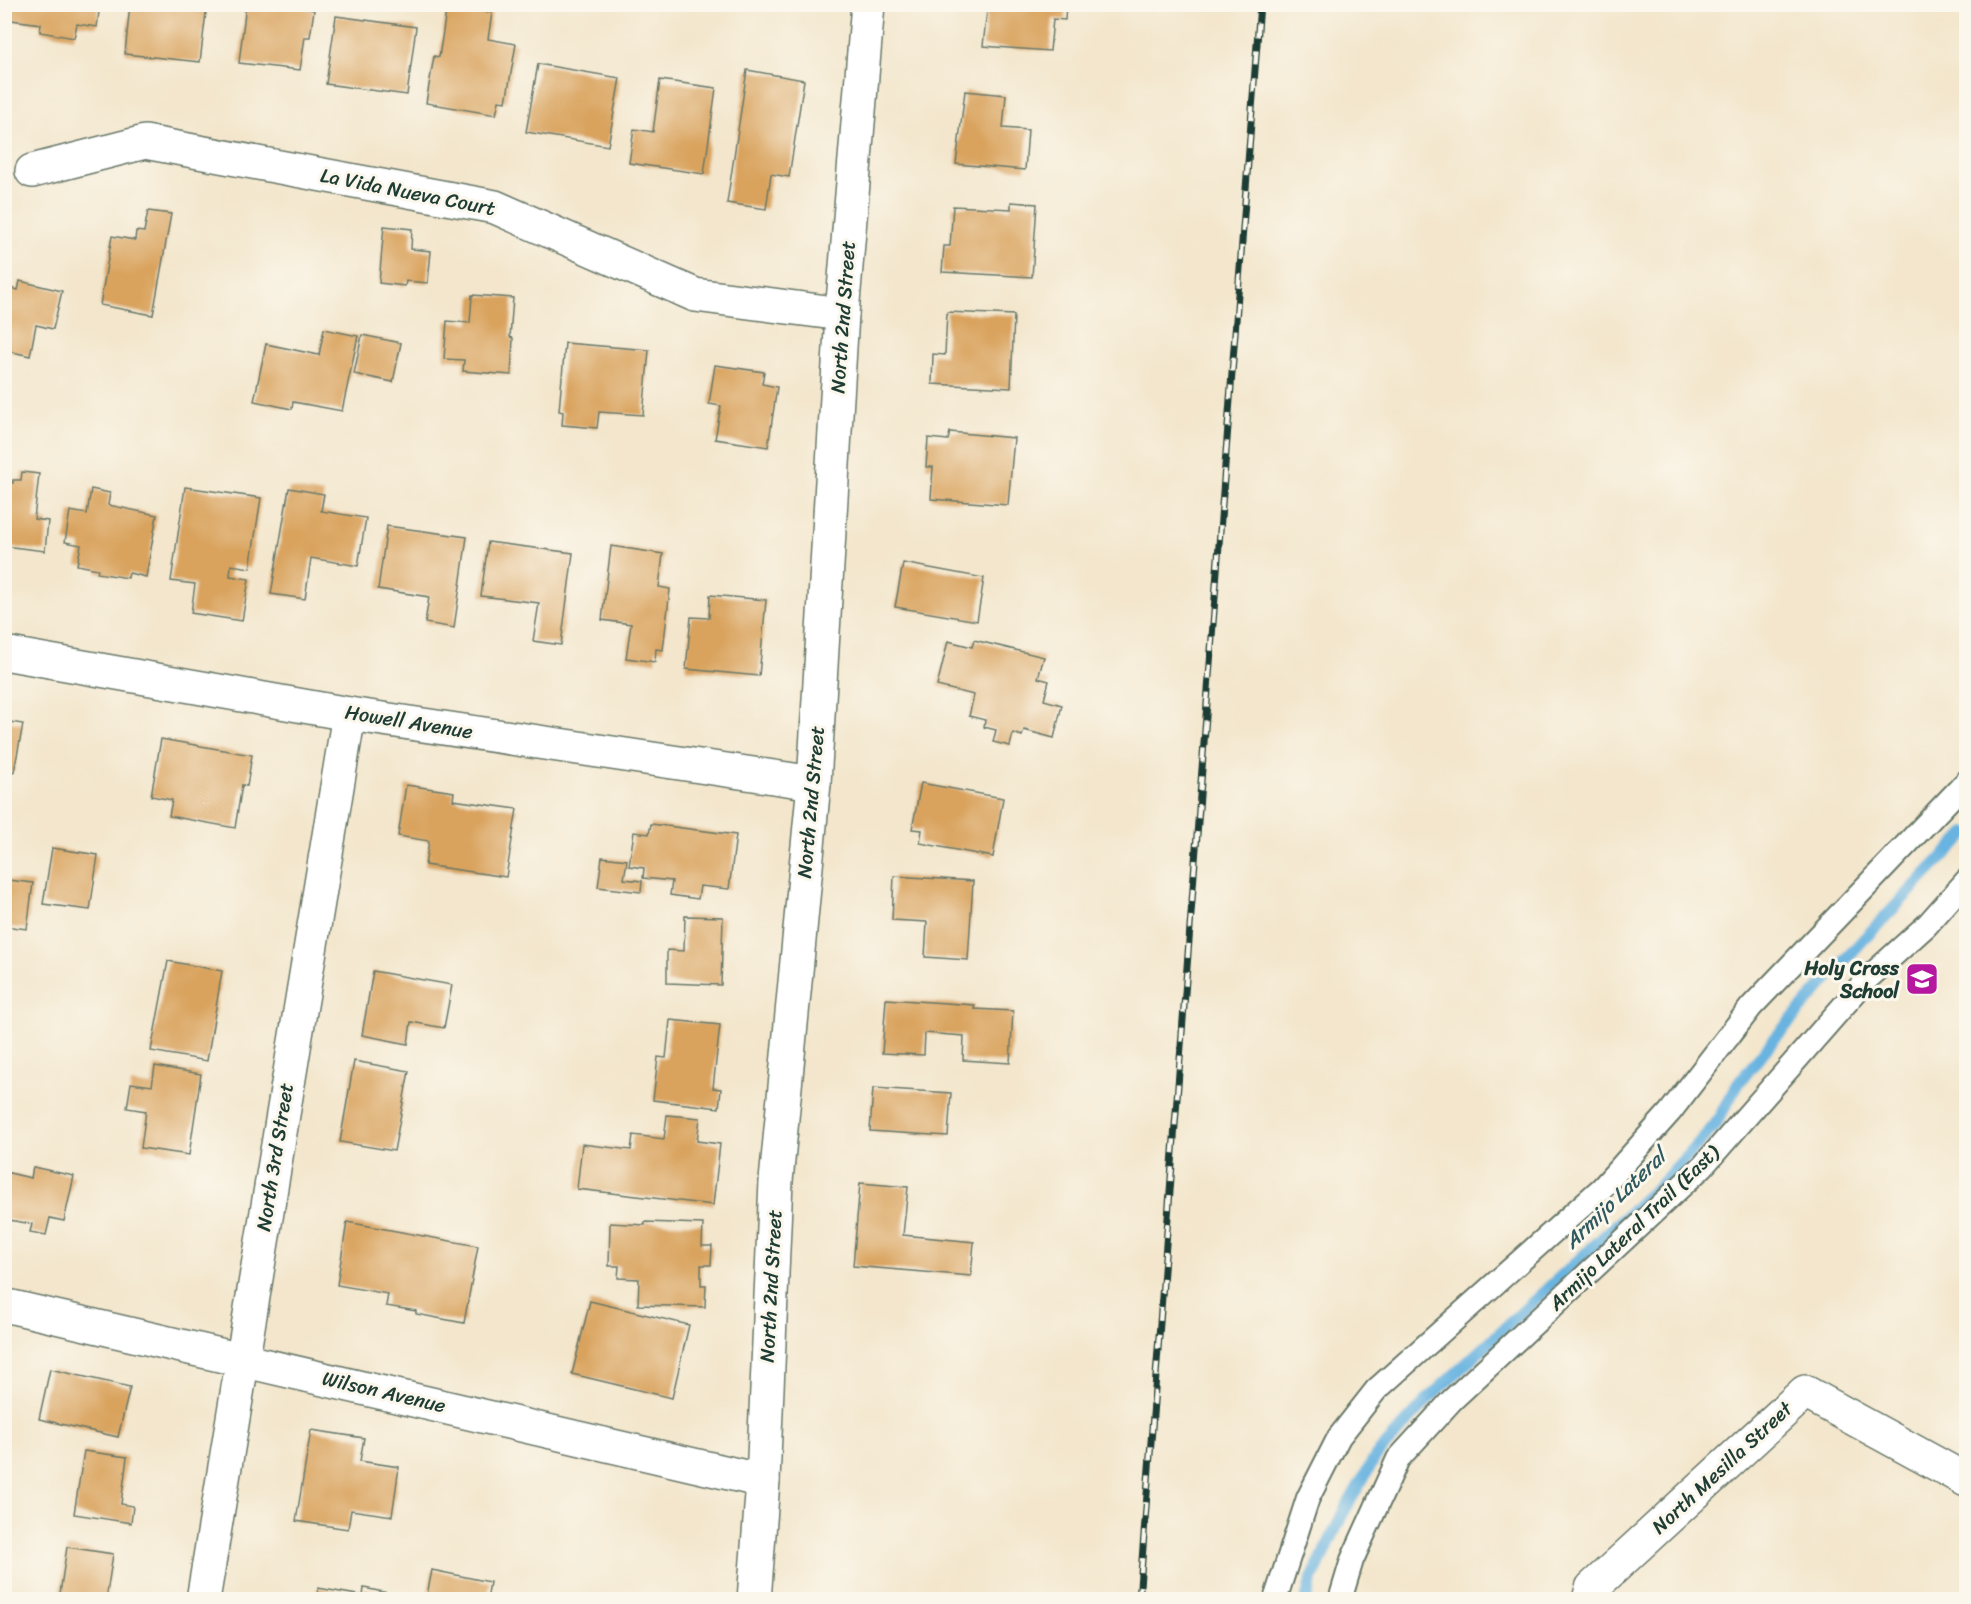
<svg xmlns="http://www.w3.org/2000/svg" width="1971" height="1604" viewBox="0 0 1971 1604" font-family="Sriracha,sans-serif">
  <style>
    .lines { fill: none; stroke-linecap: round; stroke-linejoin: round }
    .stream { stroke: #67b3e0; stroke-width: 12 }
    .building { fill: #d9a35d }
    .lane-casing { stroke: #697869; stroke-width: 26 }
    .street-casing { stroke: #697869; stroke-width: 36 }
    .lane { stroke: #fff; stroke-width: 22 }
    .street { stroke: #fff; stroke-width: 33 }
    .rail-casing { stroke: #1f3d34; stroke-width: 7 }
    .rail { stroke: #fbf7ec; stroke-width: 4.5; stroke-dasharray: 14; stroke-linecap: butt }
    .labels { text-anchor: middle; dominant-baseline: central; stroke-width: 6; stroke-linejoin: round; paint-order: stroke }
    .street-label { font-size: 20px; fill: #1f3d34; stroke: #fbf7ec }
    .poi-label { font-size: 20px; font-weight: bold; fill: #1f3d34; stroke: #fbf7ec; text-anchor: end }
    .water-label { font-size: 21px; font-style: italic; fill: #315a5f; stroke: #fbf7ec }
  </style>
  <rect width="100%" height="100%" fill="#fbf7ec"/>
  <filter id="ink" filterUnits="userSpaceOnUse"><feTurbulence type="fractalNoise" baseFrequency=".0167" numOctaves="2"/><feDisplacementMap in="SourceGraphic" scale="12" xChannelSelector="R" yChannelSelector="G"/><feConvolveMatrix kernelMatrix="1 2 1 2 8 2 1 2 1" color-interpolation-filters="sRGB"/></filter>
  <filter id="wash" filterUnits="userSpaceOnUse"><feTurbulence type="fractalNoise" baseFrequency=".008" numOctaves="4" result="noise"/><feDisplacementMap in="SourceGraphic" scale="24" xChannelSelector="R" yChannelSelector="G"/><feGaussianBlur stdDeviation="1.35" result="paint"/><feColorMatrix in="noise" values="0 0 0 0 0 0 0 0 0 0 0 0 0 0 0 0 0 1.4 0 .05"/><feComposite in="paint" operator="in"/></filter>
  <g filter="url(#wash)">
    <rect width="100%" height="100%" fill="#f3e6cc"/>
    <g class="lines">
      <polyline class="stream" points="1306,1600 1311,1581 1343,1513 1376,1456 1430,1397 1663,1182 1715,1125 1737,1085 1775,1038 1862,941 1966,833"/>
    </g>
    <g id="blocks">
      <g class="building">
        <polygon points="4,4 100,4 97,27 77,24 74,38 40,32 41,24 4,19"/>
        <polygon points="130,4 207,4 200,62 125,54"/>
        <polygon points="246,4 287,4 314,10 310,37 305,37 300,70 239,63"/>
        <polygon points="962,4 1066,4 1065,20 1053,19 1050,51 983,46 987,10 962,7"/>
        <polygon points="447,5 492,13 488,39 516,44 506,102 499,101 496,115 426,103 434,56 439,57"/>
        <polygon points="336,16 416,27 407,95 326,84"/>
        <polygon points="538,64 620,78 608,146 526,132"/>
        <polygon points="747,70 804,80 789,177 771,174 766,209 727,203"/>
        <polygon points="660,80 716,88 704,174 629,163 634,129 653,132"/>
        <polygon points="965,91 1006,95 1003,128 1028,130 1025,170 956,164"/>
        <polygon points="1011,202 1037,204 1032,277 942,272 944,246 950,246 953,206 1011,209"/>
        <polygon points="148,211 171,214 153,315 100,305 112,236 135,240 136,231 144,232"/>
        <polygon points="384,226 412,229 411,249 431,251 428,283 406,281 405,286 379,283"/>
        <polygon points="20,281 62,291 53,329 36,325 30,356 4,350 4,286 18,290"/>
        <polygon points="472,295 513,298 510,337 513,338 511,375 463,371 464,360 444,359 447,321 470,323"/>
        <polygon points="947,312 1014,315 1011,388 932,384 933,354 945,355"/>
        <polygon points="324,329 358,336 342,411 293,402 292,409 254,401 266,344 319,355"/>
        <polygon points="362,335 401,343 393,382 354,374"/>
        <polygon points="565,343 649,350 643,415 599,412 597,428 562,425 563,412 559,411"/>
        <polygon points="715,365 764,372 762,384 777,387 768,447 715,439 721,406 709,404"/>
        <polygon points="950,432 1014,438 1008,505 931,499 933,467 926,467 928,438 948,440"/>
        <polygon points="22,472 39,474 34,519 48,521 45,551 4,546 4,482 13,483 13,480 21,480"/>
        <polygon points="185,487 261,498 250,568 231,565 230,576 249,579 242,621 191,613 195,584 171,581"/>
        <polygon points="289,488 324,494 321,511 366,518 358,566 311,558 305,599 271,594"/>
        <polygon points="91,489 110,493 108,505 157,515 146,577 129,573 128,578 97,573 98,569 77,565 81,545 65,542 70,511 87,514"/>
        <polygon points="387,526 467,537 454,628 425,623 429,597 378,589"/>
        <polygon points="488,542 573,553 561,645 533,641 539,603 481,596"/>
        <polygon points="611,546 663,554 659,587 670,589 663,650 656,649 655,662 626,658 631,624 602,620"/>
        <polygon points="903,563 984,578 977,621 895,607"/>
        <polygon points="710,595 766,600 759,676 686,669 691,617 709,618"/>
        <polygon points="974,640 1044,657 1038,678 1049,681 1044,700 1062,705 1054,738 1024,730 1022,736 1013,733 1010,746 993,742 996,730 984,727 985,720 969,716 974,695 937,686 948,641 972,647"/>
        <polygon points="4,721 23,724 14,772 4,771"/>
        <polygon points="161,739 252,755 247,786 242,785 235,828 169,816 172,800 151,796"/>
        <polygon points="921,783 1003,798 993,857 920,843 922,830 912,829"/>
        <polygon points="406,785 454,792 453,800 517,809 506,877 425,865 429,841 398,836"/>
        <polygon points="651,824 736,835 729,889 700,886 698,899 670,895 672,881 643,878 644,868 629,866 634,832 649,834"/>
        <polygon points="52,848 98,855 90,910 43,904"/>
        <polygon points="602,857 627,860 624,879 642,881 641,892 598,887"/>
        <polygon points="894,876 973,881 968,960 925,957 927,922 892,920"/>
        <polygon points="8,880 33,883 27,929 4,926"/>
        <polygon points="685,916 723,917 721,985 667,983 667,950 684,951"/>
        <polygon points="168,961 222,971 207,1061 151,1051"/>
        <polygon points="373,971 452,985 444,1028 411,1022 408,1044 362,1035"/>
        <polygon points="886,999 975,1005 974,1009 1013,1011 1010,1063 963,1060 964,1036 925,1033 924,1055 882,1053"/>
        <polygon points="670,1020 720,1025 713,1088 721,1089 719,1108 653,1100 658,1057 666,1058"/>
        <polygon points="354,1061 409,1071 394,1151 340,1142"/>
        <polygon points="155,1066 201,1074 189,1155 141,1148 146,1111 127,1108 131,1083 152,1086"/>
        <polygon points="873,1088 951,1093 948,1136 870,1131"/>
        <polygon points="667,1115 700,1118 697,1141 720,1144 713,1205 577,1189 582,1144 631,1150 633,1135 664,1139"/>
        <polygon points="33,1167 74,1176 64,1221 50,1218 46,1235 30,1232 32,1224 4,1219 5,1172 31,1178"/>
        <polygon points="860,1183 908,1187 903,1235 974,1242 971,1276 853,1266"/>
        <polygon points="347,1222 478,1246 464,1323 416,1314 416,1311 386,1306 388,1294 337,1285"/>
        <polygon points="645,1222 703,1224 702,1246 712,1246 711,1265 701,1265 701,1285 706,1285 705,1307 638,1305 639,1279 618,1278 619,1266 609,1266 610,1223 645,1225"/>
        <polygon points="590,1301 689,1325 672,1398 572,1374"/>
        <polygon points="50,1369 130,1387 118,1437 39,1419"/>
        <polygon points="311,1430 364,1438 360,1461 399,1467 392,1516 351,1510 348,1529 296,1521"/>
        <polygon points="84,1451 127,1457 121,1504 133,1506 131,1523 74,1514"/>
        <polygon points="67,1547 113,1554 106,1600 59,1600"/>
        <polygon points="432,1570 490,1582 487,1600 426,1600"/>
        <polygon points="318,1588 363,1596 364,1588 393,1594 392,1600 316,1600"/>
      </g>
    </g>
  </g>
  <g filter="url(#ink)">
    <use href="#blocks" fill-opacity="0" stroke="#697869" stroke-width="1.5"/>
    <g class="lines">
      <defs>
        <g id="lane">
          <polyline points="1275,1600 1308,1498 1339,1437 1376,1390 1602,1188 1670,1112 1751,1007 1966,782"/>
          <polyline points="1340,1600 1352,1560 1398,1459 1452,1400 1703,1166 1867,979 1927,925 1966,881"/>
        </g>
        <g id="street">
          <polyline points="32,171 145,142 495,207 695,295 842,314"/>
          <polyline points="4,653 349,714 814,783"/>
          <polyline points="4,1305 763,1481"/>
          <polyline points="203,1600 349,714"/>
          <polyline points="754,1600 763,1481 776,1181 814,783 842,314 868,4"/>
          <polyline points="1589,1600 1592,1588 1805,1392 1966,1480"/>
        </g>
      </defs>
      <use href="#lane" class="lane-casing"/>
      <use href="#street" class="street-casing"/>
      <use href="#lane" class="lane"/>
      <use href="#street" class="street"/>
      <defs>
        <polyline id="rail" points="1139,1600 1260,4"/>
      </defs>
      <use href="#rail" class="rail-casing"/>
      <use href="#rail" class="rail"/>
    </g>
  </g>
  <defs>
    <symbol id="school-square" viewBox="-11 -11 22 22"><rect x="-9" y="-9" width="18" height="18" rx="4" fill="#b5179e" stroke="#fbf7ec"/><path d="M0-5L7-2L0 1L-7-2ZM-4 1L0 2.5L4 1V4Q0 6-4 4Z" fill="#fff"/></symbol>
  </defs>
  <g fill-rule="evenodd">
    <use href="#school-square" x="1903" y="960" width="38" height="38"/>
  </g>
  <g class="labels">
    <g class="street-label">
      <text transform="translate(408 192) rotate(11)">La Vida Nueva Court</text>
      <text transform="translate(843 317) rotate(-86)">North 2nd Street</text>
      <text transform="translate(409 722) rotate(9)">Howell Avenue</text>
      <text transform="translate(811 802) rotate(-85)">North 2nd Street</text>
      <text transform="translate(275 1157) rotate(-81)">North 3rd Street</text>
      <text transform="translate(1634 1228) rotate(-44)">Armijo Lateral Trail (East)</text>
      <text transform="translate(771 1286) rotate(-87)">North 2nd Street</text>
      <text transform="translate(384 1392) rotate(13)">Wilson Avenue</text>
      <text transform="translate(1722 1468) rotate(-43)">North Mesilla Street</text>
    </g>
    <g class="poi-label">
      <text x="1899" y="968">Holy Cross<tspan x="1899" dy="23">School</tspan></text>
    </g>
    <g class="water-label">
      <text transform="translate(1615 1199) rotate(-44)">Armijo Lateral</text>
    </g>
  </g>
  <rect width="1971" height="1604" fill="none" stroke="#fbf7ec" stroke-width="24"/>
</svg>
